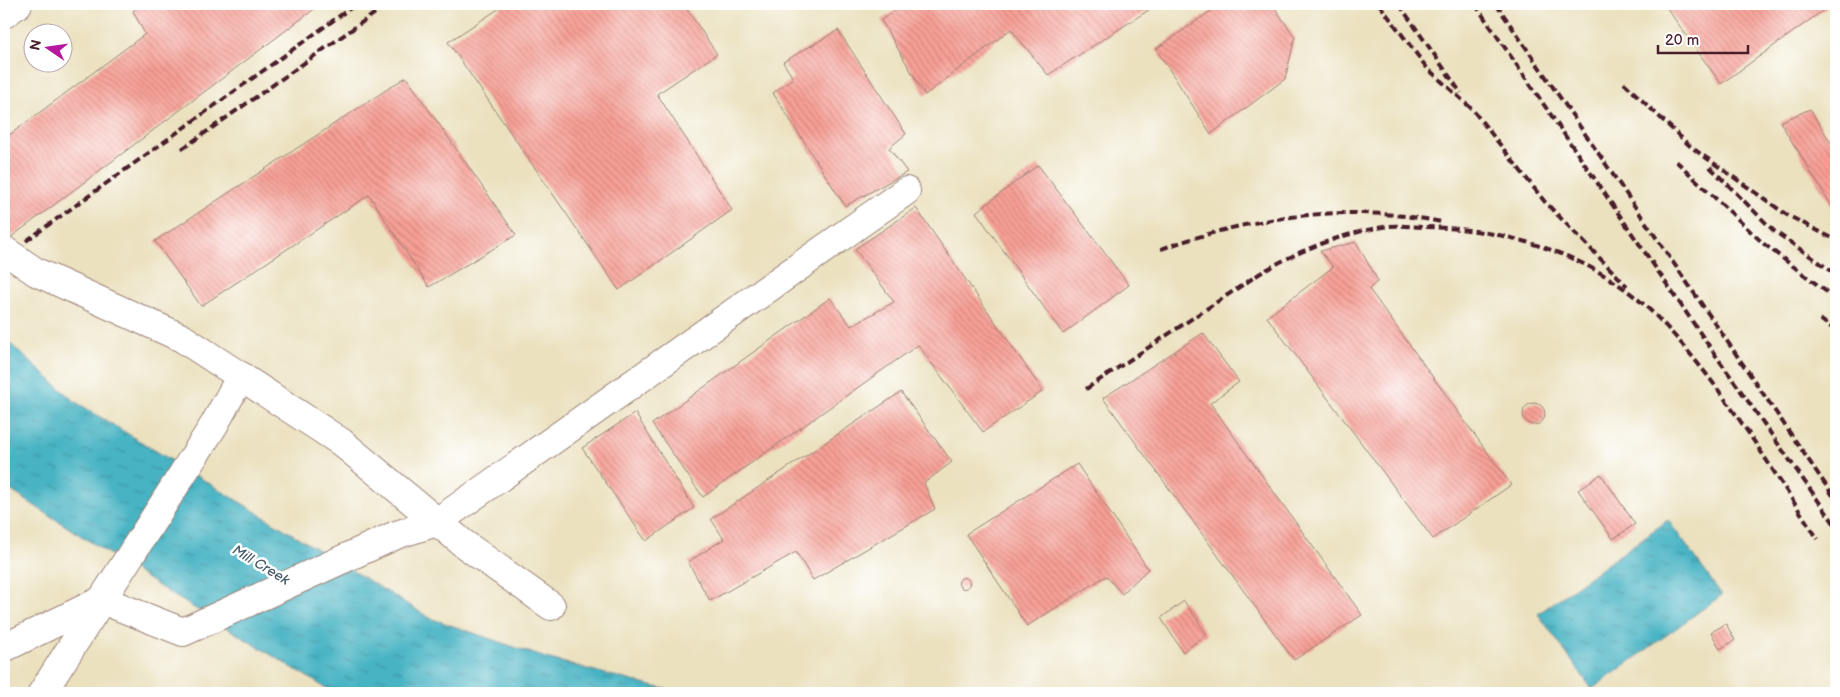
<svg xmlns="http://www.w3.org/2000/svg" width="1840" height="697" viewBox="0 0 1840 697" font-family="'Balsamiq Sans',sans-serif">
  <style>
    .water { fill: url(#water-ripples); stroke: #486977 }
    .building { fill: url(#building-back-hatch) }
    .lines { fill: none; stroke-linecap: round; stroke-linejoin: round }
    .minor-casing { stroke: #9a8075; stroke-width: 30 }
    .minor { stroke: #fff; stroke-width: 28 }
    .rail { stroke: #4a1f2b; stroke-width: 4; stroke-dasharray: 8 4; stroke-linecap: butt }
    .labels { text-anchor: middle; dominant-baseline: central; stroke-width: 5; stroke-linejoin: round; paint-order: stroke }
    .water-label { font-size: 14px; font-style: italic; fill: #485a68; stroke: #fff }
  </style>
  <defs>
    <pattern id="water-ripples" width="26" height="14" patternUnits="userSpaceOnUse" patternTransform="scale(1.25)"><rect width="26" height="14" fill="#46b3c3"/><path d="M2 4q2-2 4 0t4 0M15 11q2-2 4 0t4 0" fill="none" stroke="#3c919f"/></pattern>
    <pattern id="building-back-hatch" width="6" height="6" patternUnits="userSpaceOnUse" patternTransform="scale(1.25)"><rect width="6" height="6" fill="#f8a096"/><path d="M-1 5l2 2M0 0l6 6M5-1l2 2" fill="none" stroke="#cb827b"/></pattern>
  </defs>
  <rect width="100%" height="100%" fill="#fff"/>
  <filter id="ink" filterUnits="userSpaceOnUse"><feTurbulence type="fractalNoise" baseFrequency=".02" numOctaves="2"/><feDisplacementMap in="SourceGraphic" scale="10" xChannelSelector="R" yChannelSelector="G"/><feConvolveMatrix kernelMatrix="1 2 1 2 8 2 1 2 1" color-interpolation-filters="sRGB"/></filter>
  <filter id="wash" filterUnits="userSpaceOnUse"><feTurbulence type="fractalNoise" baseFrequency=".0096" numOctaves="4" result="noise"/><feDisplacementMap in="SourceGraphic" scale="20" xChannelSelector="R" yChannelSelector="G"/><feGaussianBlur stdDeviation="1.12" result="paint"/><feColorMatrix in="noise" values="0 0 0 0 0 0 0 0 0 0 0 0 0 0 0 0 0 1.4 0 .05"/><feComposite in="paint" operator="in"/></filter>
  <g filter="url(#wash)">
    <rect width="100%" height="100%" fill="#ebe1bf"/>
    <g class="water">
      <polygon points="4,338 74,401 430,618 546,658 655,687 687,693 338,693 324,687 168,592 4,486"/>
      <polygon points="1668,520 1722,595 1592,689 1538,614"/>
    </g>
    <g id="blocks">
      <g class="building">
        <polygon points="142,4 321,4 10,238 4,230 4,139 145,34 133,11"/>
        <polygon points="506,4 686,4 684,5 717,54 657,94 732,210 619,290 448,42"/>
        <polygon points="904,4 1158,4 1048,75 1011,29 925,95 881,20"/>
        <polygon points="1221,4 1272,4 1295,37 1285,79 1211,134 1156,49"/>
        <polygon points="1664,4 1832,4 1721,84"/>
        <polygon points="838,30 906,134 889,148 907,172 845,206 773,93 793,78 783,62"/>
        <polygon points="406,77 516,235 429,287 369,195 201,306 155,241"/>
        <polygon points="1810,109 1836,151 1836,213 1780,122"/>
        <polygon points="1038,165 1129,285 1063,334 976,212"/>
        <polygon points="916,208 1043,391 983,432 918,345 703,497 652,424 830,298 851,326 894,302 855,249"/>
        <polygon points="1356,242 1378,281 1369,289 1511,485 1433,539 1267,317 1333,267 1320,251"/>
        <polygon points="1203,333 1239,382 1210,403 1362,615 1294,660 1103,398"/>
        <polygon points="901,392 952,462 924,483 935,509 813,580 796,552 710,601 688,562 724,539 711,519"/>
        <circle cx="1534" cy="414" r="11"/>
        <polygon points="635,413 694,508 646,541 582,448"/>
        <polygon points="1077,464 1148,569 1122,594 1106,576 1027,626 966,534"/>
        <polygon points="1601,474 1635,524 1613,539 1578,490"/>
        <circle cx="964" cy="583" r="5.5"/>
        <polygon points="1184,601 1207,634 1183,652 1161,618"/>
        <polygon points="1726,624 1735,640 1720,649 1711,632"/>
      </g>
    </g>
  </g>
  <g filter="url(#ink)">
    <use href="#blocks" fill-opacity="0" stroke="#9a8075" stroke-width="1"/>
    <g class="lines">
      <defs>
        <g id="minor">
          <polyline points="4,14 18,4"/>
          <polyline points="4,250 36,272 182,338 341,442 464,544 551,606"/>
          <polyline points="4,648 102,600 183,632 396,535 437,522 906,191"/>
          <polyline points="42,693 214,425 241,376"/>
        </g>
      </defs>
      <use href="#minor" class="minor-casing"/>
      <use href="#minor" class="minor"/>
      <g class="rail">
        <polyline points="1379,4 1427,68 1472,109 1545,202 1627,286"/>
        <polyline points="1399,4 1461,93"/>
        <polyline points="1475,4 1707,343 1836,526"/>
        <polyline points="1496,4 1836,500"/>
        <polyline points="1624,83 1691,147 1787,215 1836,240"/>
        <polyline points="182,149 388,4"/>
        <polyline points="1676,161 1764,244 1836,299"/>
        <polyline points="1710,167 1774,231 1836,274"/>
        <polyline points="26,241 356,4"/>
        <path d="M1161,249C1252,217 1344,202 1441,222"/>
        <polyline points="1820,319 1836,331"/>
        <path d="M1086,389L1259,274C1299,250 1342,233 1389,226C1401,225 1414,227 1427,227C1508,229 1595,255 1654,314C1719,379 1767,463 1818,539"/>
      </g>
    </g>
  </g>
  <g class="labels">
    <g class="water-label">
      <text transform="translate(261 565) rotate(31)">Mill Creek</text>
    </g>
  </g>
  <rect width="1840" height="697" fill="none" stroke="#fff" stroke-width="20"/>
  <g transform="translate(48 48) rotate(283)"><circle r="24" fill="#ffffff" stroke="#b7a5aa"/>
  <path d="M0-4L9 19L0 12L-9 19Z" fill="#b5179e"/>
  <text y="-8" font-size="14" font-weight="bold" text-anchor="middle" fill="#4a1f2b">N</text>
  </g>
  <path d="M1658 45v8h90v-8" fill="none" stroke="#4a1f2b" stroke-width="2.5"/>
  <text x="1665" y="45" font-size="15" fill="#4a1f2b" stroke="#ffffff" stroke-width="4" paint-order="stroke">20 m</text>
</svg>
